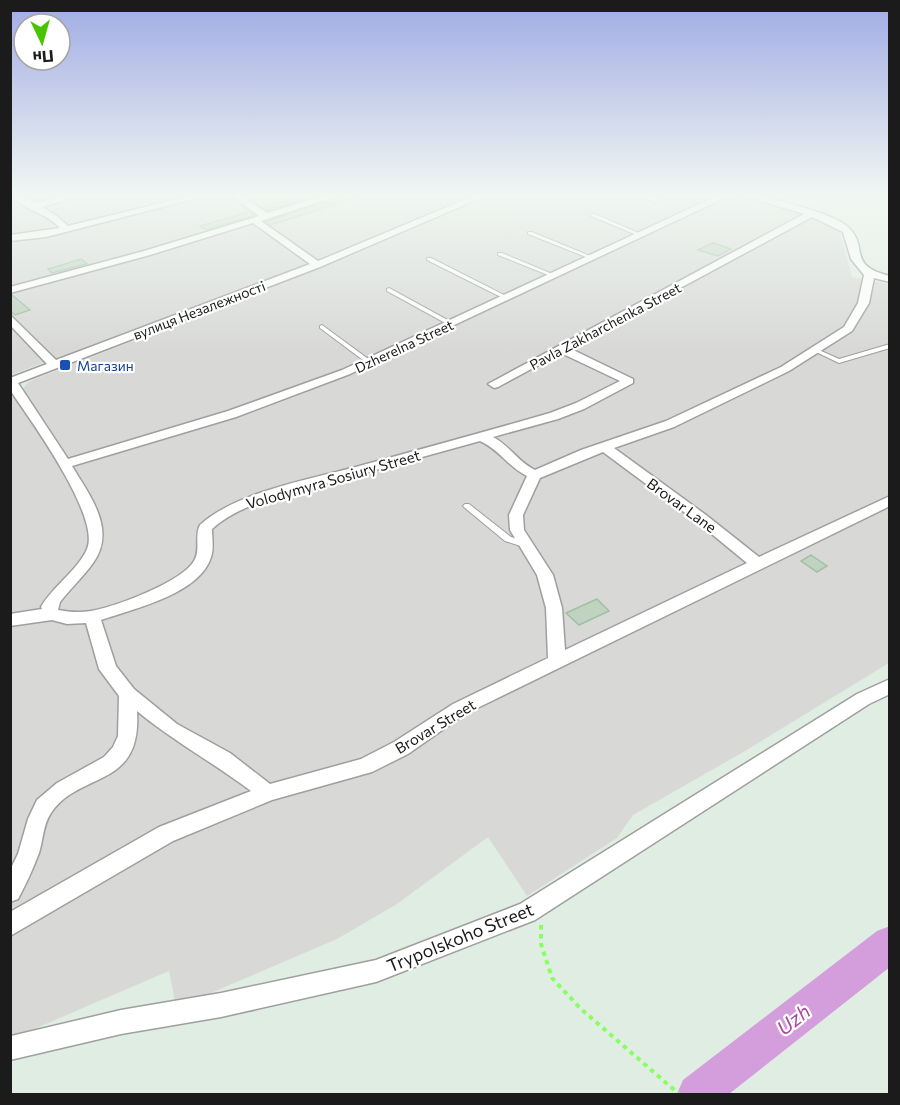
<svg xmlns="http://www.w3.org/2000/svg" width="900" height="1105" viewBox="0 0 900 1105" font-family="Commissioner,sans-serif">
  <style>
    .residential { fill: #d8d9d7 }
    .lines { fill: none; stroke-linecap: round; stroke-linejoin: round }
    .river { fill: #d49edd; fill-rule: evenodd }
    .building { fill: #c0d3c1; stroke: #a2bfa4; stroke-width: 1.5 }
    .service-casing { stroke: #9f9f9f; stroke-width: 2 }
    .minor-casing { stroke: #9f9f9f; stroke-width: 3 }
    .path { stroke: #89fe60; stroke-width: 4; stroke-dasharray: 4.5 4.5; stroke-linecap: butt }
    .service { fill: #fff; fill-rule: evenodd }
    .minor { fill: #fff; fill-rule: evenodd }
    .transit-dot { fill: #1a4fb4; stroke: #fff; stroke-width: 2 }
    .labels { text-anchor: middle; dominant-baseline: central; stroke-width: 4.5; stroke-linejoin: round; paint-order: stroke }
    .far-street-label { font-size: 14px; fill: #1b1b1b; stroke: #fff }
    .far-transit-label { font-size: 14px; fill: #164399; stroke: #fff; text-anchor: start }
    .street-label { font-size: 15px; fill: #1b1b1b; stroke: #fff }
    .near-street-label { font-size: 18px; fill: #1b1b1b; stroke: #fff }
    .near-water-label { font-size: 20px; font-style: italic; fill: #ac469e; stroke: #fff }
  </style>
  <rect width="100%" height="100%" fill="#dfede3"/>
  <g class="residential">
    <polygon points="11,194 474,194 303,265 11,375"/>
    <polygon points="496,194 733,194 839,228 852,277 889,284 889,663 745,751 633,815 617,838 527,896 488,837 397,904 337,939 192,1001 175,1001 169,971 11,1039 11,393 23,389 27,383 35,379 329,265"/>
  </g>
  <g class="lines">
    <polygon class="river" points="890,926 890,967 729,1094 677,1094 683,1080 877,931"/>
  </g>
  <g class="building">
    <polygon points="309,194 320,194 267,211 263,207"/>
    <polygon points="345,194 357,194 358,197 283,221 270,225 266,222"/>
    <polygon points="249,212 254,215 206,230 200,226"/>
    <polygon points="713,243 731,249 718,256 698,250"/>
    <polygon points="81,259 87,264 52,273 48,269"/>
    <polygon points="10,295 12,295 30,310 15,315 10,311"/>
    <polygon points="811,555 827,566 817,572 801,561"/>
    <polygon points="597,599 609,611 579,625 566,613"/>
  </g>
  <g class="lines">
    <defs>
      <g id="service">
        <polygon points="591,214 595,214 643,235 639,236 591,216"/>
        <polygon points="528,232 532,232 595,258 591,259 528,234"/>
        <polygon points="498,253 502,253 557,276 553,277 498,255"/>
        <polygon points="427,258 431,258 510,298 505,299 427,260"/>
        <polygon points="389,288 453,323 454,324 449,325 387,291 387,289"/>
        <polygon points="322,325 371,361 371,363 367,363 320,328 320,326"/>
        <polygon points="890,344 890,348 839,363 814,351 815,350 819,350 839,359"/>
        <polygon points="465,504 469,504 511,537 527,542 528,544 527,546 524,547 505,541 465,508 463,506"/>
      </g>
      <g id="minor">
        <path d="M10,194H19L36,203L71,194H87L42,207L58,217L68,226L197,194H213L46,237L10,241V235L60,228C46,212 20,209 10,194Z"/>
        <path d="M229,194H239L267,213L329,194H343L261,221L318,261L478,194H490L320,267L18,383L68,459L228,411L342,370L721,194H733L350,374L236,417L72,466C90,496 117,530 93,563C83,577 70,589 60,602L58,610C68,612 80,613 91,611C115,607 182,582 194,561C201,550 194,536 200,525C235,493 306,480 352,468C418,450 484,432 550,413L576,403L620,381L561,353L498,387L494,388L488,384L804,214L737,194C760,194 831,212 848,227C870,247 845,265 890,276V282L874,278L869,303L852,331L789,371L674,427L614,448L706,515L759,557L890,496V506L465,714L408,754L372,772L272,800L173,841L10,936V912L159,827L251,791C214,763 173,741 137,711C142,790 80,770 51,813C43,824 43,841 39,853C33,869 26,884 18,899L10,902V870L18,854L28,819L37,800L57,783L104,757L113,747L118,736L119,696L99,669L86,623L67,624L52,620L10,626V614L42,609L41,607C53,586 78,570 87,549C101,517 30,419 10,390V378L47,364L10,325V315L56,360L310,264L253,223L150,255L10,293V287L144,251L259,216ZM812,217L843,232L851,259L864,275L858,303L844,327L781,367L666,421L581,450L535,470C518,462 509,445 493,437L558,419L584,409L633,383V379L569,348ZM480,441C499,449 508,467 527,476L509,515L510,530L537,575L546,608L548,658L453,704L394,742L361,759L270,784L230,753L177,724L134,689L116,666L101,620C133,609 200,594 211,557C214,549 212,539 212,529C242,501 299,491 339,480C386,467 433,454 480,441ZM603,452L696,521L747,563L565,650L562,608L553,575L524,530L523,515L540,478Z"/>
        <polygon points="638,194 651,194 659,199 655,202"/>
        <polygon points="890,679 890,694 869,704 535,920 376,982 221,1017 121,1034 10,1060 11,1036 121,1010 221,993 376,960 520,904 857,694"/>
      </g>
    </defs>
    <use href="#service" class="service-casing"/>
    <use href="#minor" class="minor-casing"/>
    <polyline class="path" points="541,925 541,944 552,978 581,1009 679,1094"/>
    <use href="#service" class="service"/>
    <use href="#minor" class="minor"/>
  </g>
  <linearGradient id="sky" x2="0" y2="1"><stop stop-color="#a0abe4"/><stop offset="0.56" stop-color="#f1f7f2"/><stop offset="1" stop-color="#f1f7f2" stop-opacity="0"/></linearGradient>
  <rect width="900" height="349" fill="url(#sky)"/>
  <rect class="transit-dot" x="59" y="359" width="12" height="12" rx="3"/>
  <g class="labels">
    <g class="far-street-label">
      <text transform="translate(199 310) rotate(-21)">вулиця Незалежності</text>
      <text transform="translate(605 326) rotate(-28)">Pavla Zakharchenka Street</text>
      <text transform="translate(404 346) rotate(-25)">Dzherelna Street</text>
    </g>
    <g class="far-transit-label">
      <text x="77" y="365">Магазин</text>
    </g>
    <g class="street-label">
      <text transform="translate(333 479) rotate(-16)">Volodymyra Sosiury Street</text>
      <text transform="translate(682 505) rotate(36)">Brovar Lane</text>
      <text transform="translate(435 726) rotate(-31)">Brovar Street</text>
    </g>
    <g class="near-street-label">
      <text transform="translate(460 937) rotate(-22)">Trypolskoho Street</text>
    </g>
    <g class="near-water-label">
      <text transform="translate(793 1019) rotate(-38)">Uzh</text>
    </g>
  </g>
  <rect width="900" height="1105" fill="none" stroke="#1b1b1b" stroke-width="24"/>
  <g transform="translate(42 42) rotate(175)"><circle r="28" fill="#ffffff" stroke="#a4a4a4" stroke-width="1.5"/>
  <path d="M0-4.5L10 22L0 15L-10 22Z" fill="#48c500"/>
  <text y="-9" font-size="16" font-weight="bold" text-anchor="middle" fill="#1b1b1b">Пн</text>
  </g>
</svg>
